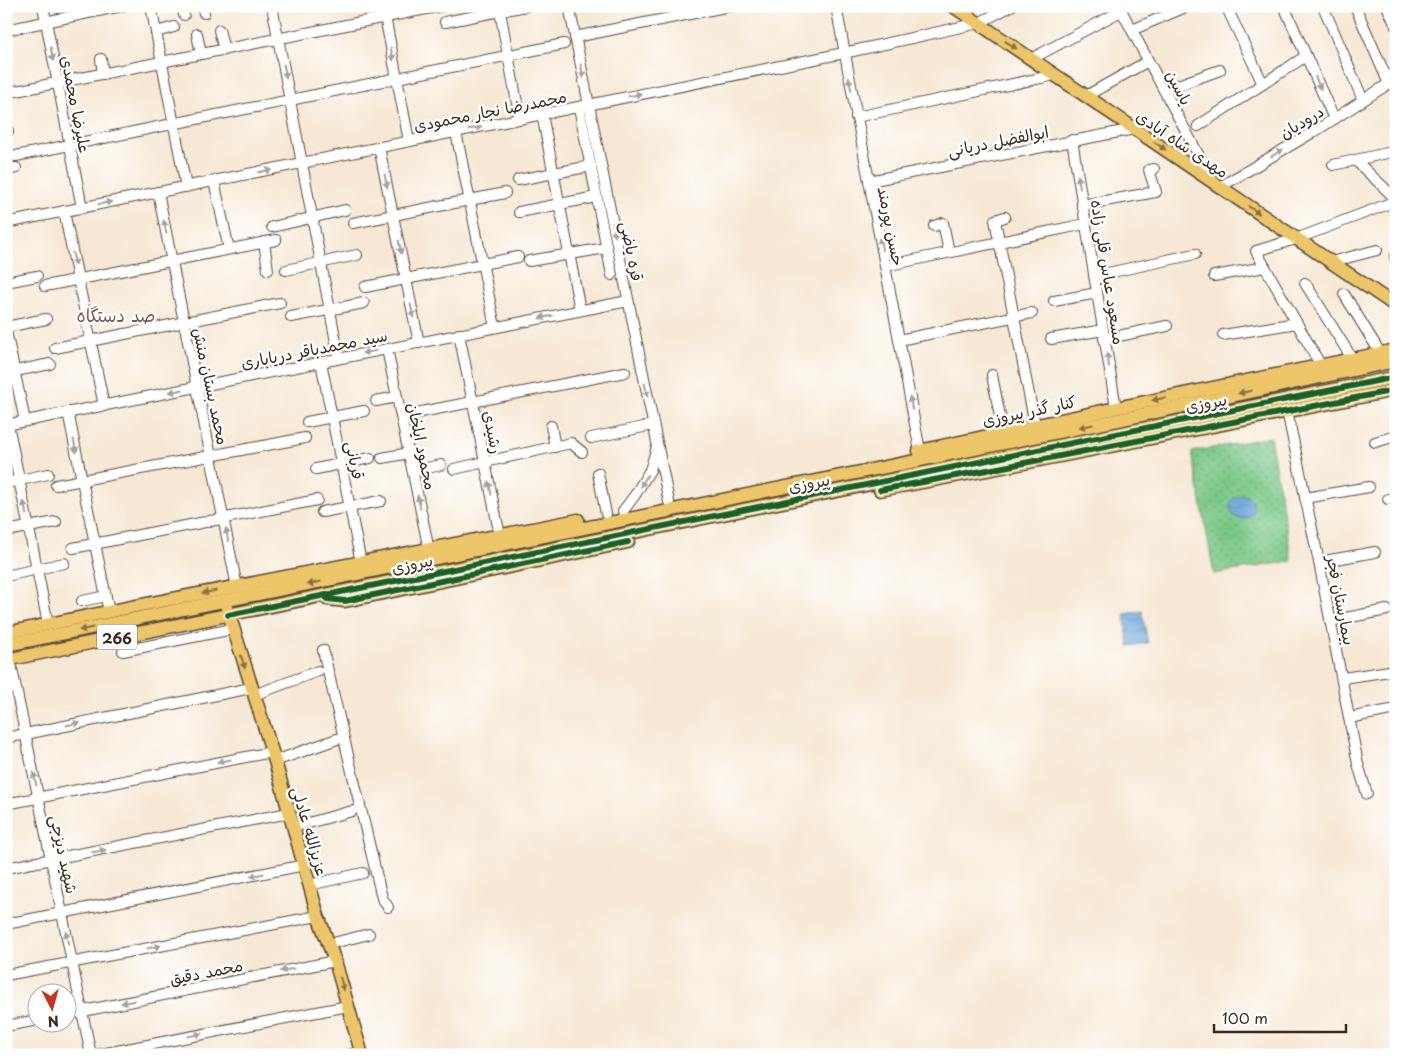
<svg xmlns="http://www.w3.org/2000/svg" width="1402" height="1061" viewBox="0 0 1402 1061" font-family="'Playpen Sans','Playpen Sans Arabic',sans-serif">
  <style>
    .park { fill: url(#park-dots); stroke: #5a7852 }
    .water { fill: url(#water-waves); stroke: #50667a }
    .lines { fill: none; stroke-linecap: round; stroke-linejoin: round }
    .minor-casing { stroke: #574639; stroke-width: 12 }
    .major-casing { stroke: #574639; stroke-width: 15 }
    .minor { stroke: #fff; stroke-width: 10 }
    .major { stroke: #ecc669; stroke-width: 12 }
    .cycleway-casing { stroke: #fff; stroke-width: 9 }
    .cycleway { stroke: #1b5e20; stroke-width: 6 }
    .oneway { fill: #8b7040 }
    .oneway2 { fill: #a79f9a }
    .labels { text-anchor: middle; dominant-baseline: central; stroke-width: 5; stroke-linejoin: round; paint-order: stroke }
    .shield { fill: #fff; stroke: #766a62; stroke-width: 1 }
    .shield-label { font-size: 15px; font-weight: bold; fill: #3b2a1e }
    .street-label { font-size: 16px; fill: #3b2a1e; stroke: #fff }
    .neighbourhood-label { font-size: 18px; fill: #7d584a; stroke: #fff }
  </style>
  <defs>
    <pattern id="park-dots" width="8" height="8" patternUnits="userSpaceOnUse" patternTransform="scale(1.25)"><rect width="8" height="8" fill="#79c786"/><path d="M2 2h.1M6 6h.1" fill="none" stroke="#64a26d" stroke-width="1.8" stroke-linecap="round"/></pattern>
    <pattern id="water-waves" width="16" height="10" patternUnits="userSpaceOnUse" patternTransform="scale(1.25)"><rect width="16" height="10" fill="#66a3d7"/><path d="M0 5q4-4 8 0t8 0" fill="none" stroke="#5585ae"/></pattern>
  </defs>
  <rect width="100%" height="100%" fill="#fff"/>
  <filter id="ink" filterUnits="userSpaceOnUse"><feTurbulence type="fractalNoise" baseFrequency=".02" numOctaves="2"/><feDisplacementMap in="SourceGraphic" scale="10" xChannelSelector="R" yChannelSelector="G"/><feConvolveMatrix kernelMatrix="1 2 1 2 8 2 1 2 1" color-interpolation-filters="sRGB"/></filter>
  <filter id="wash" filterUnits="userSpaceOnUse"><feTurbulence type="fractalNoise" baseFrequency=".0096" numOctaves="4" result="noise"/><feDisplacementMap in="SourceGraphic" scale="20" xChannelSelector="R" yChannelSelector="G"/><feGaussianBlur stdDeviation="1.12" result="paint"/><feColorMatrix in="noise" values="0 0 0 0 0 0 0 0 0 0 0 0 0 0 0 0 0 1.4 0 .05"/><feComposite in="paint" operator="in"/></filter>
  <g filter="url(#wash)">
    <rect width="100%" height="100%" fill="#f6e8d4"/>
    <polygon class="park" points="1270,437 1292,561 1214,574 1192,452"/>
    <g class="water">
      <circle cx="1242" cy="507" r="12"/>
      <polygon points="1142,611 1148,643 1129,646 1124,614"/>
    </g>
  </g>
  <g filter="url(#ink)">
    <g class="lines">
      <defs>
        <g id="minor">
          <polyline points="43,6 82,208"/>
          <polyline points="151,6 186,187"/>
          <polyline points="182,6 184,15"/>
          <polyline points="202,6 204,13"/>
          <polyline points="272,6 339,358"/>
          <polyline points="383,6 409,141"/>
          <polyline points="499,6 520,119"/>
          <polyline points="569,6 669,502"/>
          <polyline points="836,6 920,451"/>
          <polyline points="1119,6 1213,182"/>
          <polyline points="1226,6 1263,84"/>
          <polyline points="1284,6 1334,119"/>
          <polyline points="1323,6 1363,100"/>
          <polyline points="1355,6 1389,84"/>
          <polyline points="1387,6 1396,26"/>
          <polyline points="445,22 526,6"/>
          <polyline points="6,30 122,6"/>
          <polyline points="219,30 224,50"/>
          <polyline points="1132,30 1188,6"/>
          <polyline points="156,32 174,27"/>
          <polyline points="197,34 201,54"/>
          <polyline points="575,37 730,6"/>
          <polyline points="101,59 103,74"/>
          <polyline points="1031,59 1121,11"/>
          <polyline points="1164,90 1220,70"/>
          <polyline points="6,93 441,6"/>
          <polyline points="1086,96 1148,61"/>
          <polyline points="579,107 612,275"/>
          <polyline points="542,114 580,310"/>
          <polyline points="856,117 1055,75"/>
          <polyline points="1198,126 1306,56"/>
          <polyline points="6,132 8,131"/>
          <polyline points="456,132 495,327"/>
          <polyline points="1072,140 1116,408"/>
          <polyline points="379,147 419,343"/>
          <polyline points="16,156 564,44"/>
          <polyline points="1355,160 1396,199"/>
          <polyline points="1333,165 1396,151"/>
          <polyline points="6,170 16,168"/>
          <polyline points="518,180 591,166"/>
          <polyline points="214,181 229,249"/>
          <polyline points="869,181 1134,129"/>
          <polyline points="1220,187 1320,128 1396,79"/>
          <polyline points="158,192 237,587"/>
          <polyline points="1082,205 1156,192 1149,170 1154,169"/>
          <polyline points="64,211 104,406"/>
          <polyline points="519,212 596,197"/>
          <polyline points="1005,217 995,220 1035,425"/>
          <polyline points="6,223 844,53 979,23 1011,6"/>
          <polyline points="353,223 505,193"/>
          <polyline points="934,226 943,223 949,252"/>
          <polyline points="272,227 345,210"/>
          <polyline points="264,242 268,270"/>
          <polyline points="1395,257 1396,261"/>
          <polyline points="529,261 606,248"/>
          <polyline points="1331,262 1377,250"/>
          <polyline points="885,266 1085,224"/>
          <polyline points="286,270 357,255"/>
          <polyline points="1094,276 1195,254"/>
          <polyline points="1214,276 1265,267"/>
          <polyline points="6,282 37,276"/>
          <polyline points="1305,283 1353,360"/>
          <polyline points="45,286 276,240"/>
          <polyline points="365,287 518,257"/>
          <polyline points="1344,294 1381,354"/>
          <polyline points="1054,301 1097,293"/>
          <polyline points="291,317 364,303"/>
          <polyline points="6,327 46,319"/>
          <polyline points="6,331 25,421"/>
          <polyline points="459,334 500,536"/>
          <polyline points="1223,335 1297,323"/>
          <polyline points="1051,339 1103,330"/>
          <polyline points="1104,339 1167,326"/>
          <polyline points="899,340 1032,313"/>
          <polyline points="55,348 280,303"/>
          <polyline points="387,349 429,550"/>
          <polyline points="321,362 361,563"/>
          <polyline points="1321,366 1256,251 1296,239 1396,201"/>
          <polyline points="6,373 50,364"/>
          <polyline points="992,375 1003,432"/>
          <polyline points="376,401 397,397"/>
          <polyline points="1287,411 1319,562 1358,764 1367,794"/>
          <polyline points="68,412 109,612"/>
          <polyline points="401,416 625,372"/>
          <polyline points="307,422 364,411"/>
          <polyline points="8,424 48,624"/>
          <polyline points="6,425 628,301"/>
          <polyline points="551,426 555,447"/>
          <polyline points="591,438 653,425"/>
          <polyline points="1375,442 1396,436"/>
          <polyline points="382,458 409,453"/>
          <polyline points="316,469 370,458"/>
          <polyline points="454,469 571,443 582,452"/>
          <polyline points="413,471 441,465"/>
          <polyline points="598,473 606,514"/>
          <polyline points="6,483 48,474"/>
          <polyline points="56,485 305,438"/>
          <polyline points="1305,498 1369,487"/>
          <polyline points="1388,499 1396,497"/>
          <polyline points="623,511 635,495 650,470 657,447"/>
          <polyline points="322,512 381,501"/>
          <polyline points="6,531 56,522"/>
          <polyline points="73,548 317,500"/>
          <polyline points="1319,562 1375,552"/>
          <polyline points="6,576 64,563"/>
          <polyline points="82,601 106,596"/>
          <polyline points="1330,621 1387,610"/>
          <polyline points="323,650 382,898 388,907"/>
          <polyline points="123,651 233,629"/>
          <polyline points="10,659 91,1055"/>
          <polyline points="1343,678 1396,670"/>
          <polyline points="254,695 318,671"/>
          <polyline points="1349,718 1396,709"/>
          <polyline points="6,738 251,688"/>
          <polyline points="275,761 337,739"/>
          <polyline points="6,804 272,752"/>
          <polyline points="294,827 352,811"/>
          <polyline points="6,868 289,813"/>
          <polyline points="309,885 363,873"/>
          <polyline points="6,924 305,865"/>
          <polyline points="329,944 369,934"/>
          <polyline points="6,975 318,916"/>
          <polyline points="68,1014 335,961"/>
          <polyline points="6,1026 38,1020"/>
          <polyline points="96,1055 348,1006"/>
          <polyline points="347,1055 361,1052"/>
        </g>
        <g id="major">
          <polyline points="953,6 1396,306"/>
          <polyline points="919,451 1116,408 1396,350"/>
          <polyline points="880,490 1014,465 1396,390"/>
          <polyline points="327,599 345,601 628,542"/>
          <polyline points="227,608 275,761 318,916 335,961 362,1055"/>
          <polyline points="6,633 131,607 578,520"/>
          <polyline points="6,645 1118,420 1396,361"/>
          <polyline points="6,660 1396,377"/>
        </g>
      </defs>
      <use href="#minor" class="minor-casing"/>
      <use href="#major" class="major-casing"/>
      <use href="#minor" class="minor"/>
      <use href="#major" class="major"/>
      <defs>
        <g id="cycleway">
          <polyline points="880,490 1014,465 1396,390"/>
          <polyline points="327,599 345,601 628,542"/>
          <polyline points="228,615 1396,377"/>
        </g>
      </defs>
      <use href="#cycleway" class="cycleway-casing"/>
      <use href="#cycleway" class="cycleway"/>
    </g>
    <defs><path id="oneway-solid" d="M-6-.8H1V-3.2L6.5 0L1 3.2V.8H-6Z" transform="scale(1.25)"/></defs>
    <g class="oneway">
      <use href="#oneway-solid" transform="translate(1011 45) rotate(34)"/>
      <use href="#oneway-solid" transform="translate(1160 146) rotate(34)"/>
      <use href="#oneway-solid" transform="translate(1254 210) rotate(34)"/>
      <use href="#oneway-solid" transform="translate(1245 392) rotate(168)"/>
      <use href="#oneway-solid" transform="translate(1159 399) rotate(169)"/>
      <use href="#oneway-solid" transform="translate(1086 426) rotate(169)"/>
      <use href="#oneway-solid" transform="translate(314 583) rotate(169)"/>
      <use href="#oneway-solid" transform="translate(209 592) rotate(169)"/>
      <use href="#oneway-solid" transform="translate(86 629) rotate(169)"/>
      <use href="#oneway-solid" transform="translate(243 662) rotate(72)"/>
      <use href="#oneway-solid" transform="translate(342 984) rotate(74)"/>
    </g>
    <g class="oneway2">
      <use href="#oneway-solid" transform="translate(52 54) rotate(79)"/>
      <use href="#oneway-solid" transform="translate(392 54) rotate(79)"/>
      <use href="#oneway-solid" transform="translate(285 71) rotate(79)"/>
      <use href="#oneway-solid" transform="translate(582 71) rotate(79)"/>
      <use href="#oneway-solid" transform="translate(1318 83) rotate(66)"/>
      <use href="#oneway-solid" transform="translate(850 84) rotate(-101)"/>
      <use href="#oneway-solid" transform="translate(635 95) rotate(-11)"/>
      <use href="#oneway-solid" transform="translate(475 128) rotate(-12)"/>
      <use href="#oneway-solid" transform="translate(1277 153) rotate(-31)"/>
      <use href="#oneway-solid" transform="translate(265 171) rotate(-11)"/>
      <use href="#oneway-solid" transform="translate(386 181) rotate(78)"/>
      <use href="#oneway-solid" transform="translate(1079 182) rotate(-99)"/>
      <use href="#oneway-solid" transform="translate(105 203) rotate(-11)"/>
      <use href="#oneway-solid" transform="translate(165 227) rotate(-102)"/>
      <use href="#oneway-solid" transform="translate(614 230) rotate(79)"/>
      <use href="#oneway-solid" transform="translate(881 244) rotate(-101)"/>
      <use href="#oneway-solid" transform="translate(400 247) rotate(79)"/>
      <use href="#oneway-solid" transform="translate(74 259) rotate(78)"/>
      <use href="#oneway-solid" transform="translate(412 311) rotate(79)"/>
      <use href="#oneway-solid" transform="translate(546 317) rotate(169)"/>
      <use href="#oneway-solid" transform="translate(369 352) rotate(169)"/>
      <use href="#oneway-solid" transform="translate(1108 360) rotate(-99)"/>
      <use href="#oneway-solid" transform="translate(646 390) rotate(79)"/>
      <use href="#oneway-solid" transform="translate(176 391) rotate(169)"/>
      <use href="#oneway-solid" transform="translate(911 403) rotate(-101)"/>
      <use href="#oneway-solid" transform="translate(75 446) rotate(78)"/>
      <use href="#oneway-solid" transform="translate(644 481) rotate(120)"/>
      <use href="#oneway-solid" transform="translate(490 488) rotate(-102)"/>
      <use href="#oneway-solid" transform="translate(419 502) rotate(-102)"/>
      <use href="#oneway-solid" transform="translate(25 508) rotate(-101)"/>
      <use href="#oneway-solid" transform="translate(227 535) rotate(-101)"/>
      <use href="#oneway-solid" transform="translate(73 724) rotate(-12)"/>
      <use href="#oneway-solid" transform="translate(224 761) rotate(169)"/>
      <use href="#oneway-solid" transform="translate(35 779) rotate(-102)"/>
      <use href="#oneway-solid" transform="translate(99 851) rotate(-11)"/>
      <use href="#oneway-solid" transform="translate(257 875) rotate(169)"/>
      <use href="#oneway-solid" transform="translate(67 938) rotate(-102)"/>
      <use href="#oneway-solid" transform="translate(154 947) rotate(-11)"/>
      <use href="#oneway-solid" transform="translate(287 970) rotate(169)"/>
      <use href="#oneway-solid" transform="translate(128 1002) rotate(169)"/>
      <use href="#oneway-solid" transform="translate(195 1035) rotate(-11)"/>
    </g>
  </g>
  <g class="labels">
    <rect class="shield" x="97" y="624.5" width="40" height="25" rx="4"/>
    <g class="shield-label">
      <text x="117" y="637">266</text>
    </g>
    <g class="street-label">
      <text transform="translate(1180 87) rotate(62)">یاسین</text>
      <text transform="translate(77 104) rotate(79)">علیرضا محمدی</text>
      <text transform="translate(490 110) rotate(-11)">محمدرضا نجار محمودی</text>
      <text transform="translate(1301 121) rotate(-31)">درودیان</text>
      <text transform="translate(998 140) rotate(-11)">ابوالفضل دریانی</text>
      <text transform="translate(1183 143) rotate(34)">مهدی شاه آبادی</text>
      <text transform="translate(892 226) rotate(79)">حسن پورمند</text>
      <text transform="translate(633 251) rotate(79)">قره یاضی</text>
      <text transform="translate(1109 272) rotate(81)">مسعود عباس قلی زاده</text>
      <text transform="translate(314 348) rotate(-11)">سید محمدباقر دریاباری</text>
      <text transform="translate(212 386) rotate(78)">محمد بستان منش</text>
      <text transform="translate(1206 402) rotate(-11)">پیروزی</text>
      <text transform="translate(1029 410) rotate(-12)">کنار گذر پیروزی</text>
      <text transform="translate(494 432) rotate(79)">رشیدی</text>
      <text transform="translate(423 446) rotate(78)">محمود ایلخان</text>
      <text transform="translate(356 460) rotate(79)">قربانی</text>
      <text transform="translate(809 482) rotate(-11)">پیروزی</text>
      <text transform="translate(412 563) rotate(-12)">پیروزی</text>
      <text transform="translate(1342 600) rotate(79)">بیمارستان فجر</text>
      <text transform="translate(311 831) rotate(74)">عزیزالله عادلی</text>
      <text transform="translate(65 854) rotate(78)">شهید دیزجی</text>
      <text transform="translate(206 971) rotate(-11)">محمد دقیق</text>
    </g>
    <g class="neighbourhood-label">
      <text x="116" y="314">صد دستگاه</text>
    </g>
  </g>
  <rect width="1402" height="1061" fill="none" stroke="#fff" stroke-width="25"/>
  <g transform="translate(52 1008) rotate(174)"><circle r="24" fill="#ffffff" stroke="#b1aaa5"/>
  <path d="M0-4L9 19L0 12L-9 19Z" fill="#c8321e"/>
  <text y="-8" font-size="14" font-weight="bold" text-anchor="middle" fill="#3b2a1e">N</text>
  </g>
  <path d="M1214 1024v8h132v-8" fill="none" stroke="#3b2a1e" stroke-width="2.5"/>
  <text x="1222" y="1024" font-size="15" fill="#3b2a1e" stroke="#ffffff" stroke-width="4" paint-order="stroke">100 m</text>
</svg>
